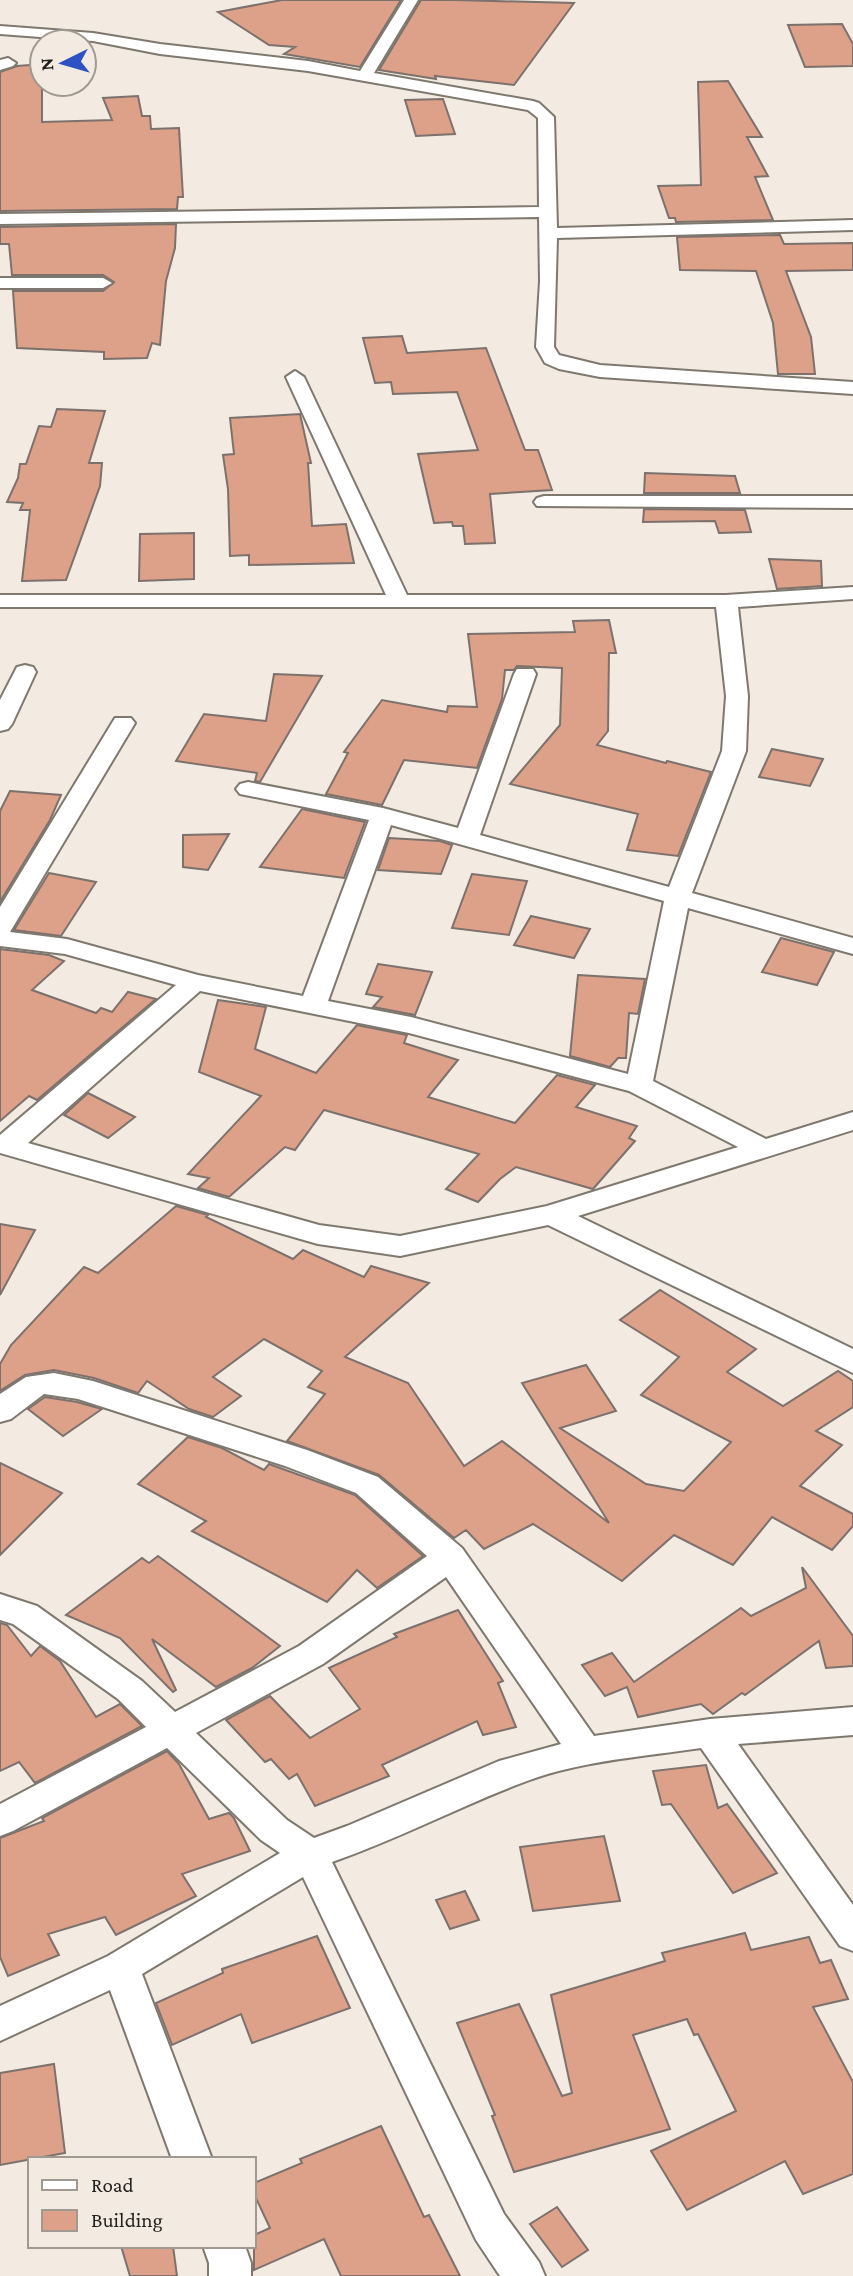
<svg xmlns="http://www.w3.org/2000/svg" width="853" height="2276" viewBox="0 0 853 2276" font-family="'Crimson Pro',serif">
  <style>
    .building { fill: #dda089; stroke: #7c716d; stroke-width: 2 }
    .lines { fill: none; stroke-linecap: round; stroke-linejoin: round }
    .street-casing { stroke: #7e786f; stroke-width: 4 }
    .street { fill: #fff; fill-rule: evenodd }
  </style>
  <rect width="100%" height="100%" fill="#f3ebe1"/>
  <g class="building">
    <polygon points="282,0 401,0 360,67 284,54 295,47 269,45 218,12"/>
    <polygon points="421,0 455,0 574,3 514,85 435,76 436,79 379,70"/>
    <polygon points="842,24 853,44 853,66 805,67 788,25"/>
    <polygon points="42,64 42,122 112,120 103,98 138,96 142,116 150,116 151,129 179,128 183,197 178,197 177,209 0,211 0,72 17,66"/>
    <polygon points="728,81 762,137 747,137 768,176 755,177 773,220 676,222 675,218 669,218 658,186 701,185 698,82"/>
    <polygon points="443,99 455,134 416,136 405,100"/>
    <polygon points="176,224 175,248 166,281 160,345 152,343 147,358 104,359 104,352 17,348 13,291 103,291 114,282 103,275 12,275 9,244 0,244 0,227"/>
    <polygon points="780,235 784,244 853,243 853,270 786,271 811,337 815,374 778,374 773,323 756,271 680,270 677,237"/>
    <polygon points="402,336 407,353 486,348 525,450 538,450 552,490 490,494 495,543 465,544 463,526 453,526 452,522 434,523 418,454 478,450 457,392 393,394 391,382 375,383 363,338"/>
    <polygon points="57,409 105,411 89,463 102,463 100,486 66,580 22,581 30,510 20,510 23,503 7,502 18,478 20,464 26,464 39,426 51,427"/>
    <polygon points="300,414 311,463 308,463 312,526 346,524 354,563 249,565 249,555 230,556 228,489 223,455 234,454 230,418"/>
    <polygon points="645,473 735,476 740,493 644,493"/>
    <polygon points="644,509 745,510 751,532 719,533 715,521 643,522"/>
    <polygon points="194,533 194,579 139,581 140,534"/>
    <polygon points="769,559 821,561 822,586 777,589"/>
    <polygon points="609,620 616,653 609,653 608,731 597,745 666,763 667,761 711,772 678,856 627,850 638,814 510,784 560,725 562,668 517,666 514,670 505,670 502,699 477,768 404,760 382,805 326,794 348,753 344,752 382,700 447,712 448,706 477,707 468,634 575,632 573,621"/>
    <polygon points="274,674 322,676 260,782 255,781 257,773 176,761 204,714 266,721"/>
    <polygon points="772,749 823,759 810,786 759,777"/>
    <polygon points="10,791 61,795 50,820 0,902 0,811"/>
    <polygon points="302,809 365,822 344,878 260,867"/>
    <polygon points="229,834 208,870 183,867 183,835"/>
    <polygon points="389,838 440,841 452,845 441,874 378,870"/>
    <polygon points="49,873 96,882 61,936 14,930"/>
    <polygon points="472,874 527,881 509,935 452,928"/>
    <polygon points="531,916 590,929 574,958 514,945"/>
    <polygon points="781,938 834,952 817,985 762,972"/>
    <polygon points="0,949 49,955 64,961 32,990 96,1013 101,1008 112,1012 128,992 156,999 37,1100 29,1096 0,1121"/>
    <polygon points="378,964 432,972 415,1015 373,1007 382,997 366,994"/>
    <polygon points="578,975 645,979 638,1014 629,1013 626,1058 618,1058 610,1067 570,1056"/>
    <polygon points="218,1000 266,1007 255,1049 316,1073 357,1025 407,1035 404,1043 458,1060 428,1097 515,1123 557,1075 595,1085 576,1107 637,1126 629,1138 635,1141 593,1189 516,1167 500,1179 478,1202 446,1189 479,1154 324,1110 295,1150 285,1147 229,1197 198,1188 209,1178 188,1174 261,1096 199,1072"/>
    <polygon points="88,1093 135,1117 108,1138 64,1115"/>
    <polygon points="176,1206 208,1215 206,1217 293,1259 303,1250 364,1277 371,1266 429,1283 345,1357 408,1383 464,1466 502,1441 609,1523 522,1383 586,1365 616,1411 560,1428 646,1484 684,1491 731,1442 641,1395 679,1357 620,1320 660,1290 756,1349 727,1372 783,1406 838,1371 853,1381 853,1407 816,1431 842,1445 800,1486 853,1514 853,1526 832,1550 772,1517 733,1565 674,1535 622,1581 533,1524 484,1549 466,1530 454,1538 379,1475 287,1441 325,1394 308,1387 322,1371 264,1339 213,1377 241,1396 213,1417 189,1409 147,1381 138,1393 94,1378 54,1370 25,1375 0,1391 0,1364 11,1345 84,1267 98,1273"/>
    <polygon points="0,1224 35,1230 0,1295"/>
    <polygon points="45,1397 77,1402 102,1409 63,1436 28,1409"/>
    <polygon points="188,1437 222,1448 264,1470 269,1464 355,1495 423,1556 377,1588 357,1570 327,1602 192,1531 206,1521 138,1484"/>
    <polygon points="0,1463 62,1493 0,1555"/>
    <polygon points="158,1556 280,1646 252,1668 216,1687 152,1639 176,1690 173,1692 120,1638 66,1615 142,1558 149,1563"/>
    <polygon points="802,1567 853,1636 853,1666 826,1668 819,1641 745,1695 742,1693 713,1714 701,1704 638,1717 627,1687 605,1696 582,1665 612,1653 634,1682 741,1608 751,1616 806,1588"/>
    <polygon points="458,1610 503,1681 498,1683 516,1727 483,1735 477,1721 382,1765 389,1776 315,1806 297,1774 289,1779 271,1759 265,1762 226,1720 270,1696 310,1738 360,1709 329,1668 397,1637 394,1634"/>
    <polygon points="0,1623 7,1625 31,1656 40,1646 60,1661 96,1717 120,1704 142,1726 35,1783 19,1762 0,1771"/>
    <polygon points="167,1751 179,1764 209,1819 229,1813 234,1818 250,1851 182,1874 196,1896 116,1935 105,1917 48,1934 59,1955 8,1976 0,1957 0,1838 44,1821 42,1818"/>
    <polygon points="706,1765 718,1808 727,1804 777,1873 733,1893 671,1804 662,1805 653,1771"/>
    <polygon points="604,1836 620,1901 533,1911 520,1847"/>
    <polygon points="465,1891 479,1920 450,1929 436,1900"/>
    <polygon points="745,1933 751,1950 809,1937 820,1963 831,1960 848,1999 813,2007 853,2082 853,2174 803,2194 785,2161 687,2210 651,2151 736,2111 698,2034 694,2035 687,2019 633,2035 670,2129 514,2172 492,2116 495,2115 457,2023 519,2004 562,2096 572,2093 551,1995 665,1961 662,1953"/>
    <polygon points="317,1936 350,2008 252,2043 241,2014 172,2045 156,2003 223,1973 222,1969"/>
    <polygon points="54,2064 65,2153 0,2165 0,2073"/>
    <polygon points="381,2126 424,2217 429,2215 460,2276 341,2276 324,2239 254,2270 254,2235 270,2228 254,2194 254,2183 302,2163 300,2159"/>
    <polygon points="557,2207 588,2250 562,2267 530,2224"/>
    <polygon points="121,2246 173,2246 177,2276 130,2276"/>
  </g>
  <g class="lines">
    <defs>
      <g id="street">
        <polygon points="404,0 418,0 374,73 533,101 539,103 554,117 557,228 853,220 853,230 557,238 554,347 559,355 600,365 853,382 853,394 600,377 559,369 545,363 536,347 540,281 539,217 0,224 0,214 539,207 538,118 528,110 308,71 160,54 93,41 0,34 0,26 93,33 160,44 308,61 360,71"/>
        <polygon points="8,58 16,63 13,66 0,70 0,60"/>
        <polygon points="0,278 103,278 112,283 103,288 0,288"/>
        <path d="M295,371L304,377L407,595H726L853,587V599L738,607L748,696L746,751L692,893L853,938V954L688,908L653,1081L766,1139L853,1112V1130L578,1216L853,1349V1373L548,1225L400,1256L318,1244L0,1153V1135L176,985L65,954L0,946V907L115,718H131L135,723L10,932L67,939L198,975L303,996L369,820L240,794L236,789L240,784L248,782L383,808L458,828L514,674L517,669H533L536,674L480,835L669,887L722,751L726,696L716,607H0V595H386L286,377ZM391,825L664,901L628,1074L411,1017L328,1001ZM200,991L409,1033L629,1091L738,1147L547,1206L400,1236L319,1225L28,1143Z"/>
        <polygon points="544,496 853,496 853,508 537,506 534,502 537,498"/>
        <polygon points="25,665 33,667 36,672 12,724 8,729 0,731 0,700 17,667"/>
        <path d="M54,1373L93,1381L307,1450L378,1477L462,1548L594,1736L710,1719L853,1707V1735L738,1744L853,1905V1951L840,1946L701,1748C641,1757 576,1761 519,1784C456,1808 396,1840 332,1862L504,2214L539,2262L545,2276H500L476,2240L303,1877L142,1974L212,2159H172L110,1990L0,2041V2006L108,1956L280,1853L261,1840L167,1748L13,1831L0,1836V1804L146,1727L118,1699L13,1624L0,1620V1594L37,1606L142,1681L175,1712L299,1646L427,1556L356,1493L285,1466L78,1399L44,1394L11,1419L0,1422V1394L26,1377ZM446,1577L561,1744L499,1761L347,1826L314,1838L287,1820L196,1733L323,1664Z"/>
        <polygon points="203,2246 245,2246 251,2263 251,2276 209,2276 209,2263"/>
      </g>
    </defs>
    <use href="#street" class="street-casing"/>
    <use href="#street" class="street"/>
  </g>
  <rect x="28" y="2157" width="228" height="91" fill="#f3ebe1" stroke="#9f9992" stroke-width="2"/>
  <rect x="42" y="2180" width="35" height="10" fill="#ffffff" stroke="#9f9992" stroke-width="2"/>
  <text x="91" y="2192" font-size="21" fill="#221f1c">Road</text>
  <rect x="42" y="2210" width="35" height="21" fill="#dda089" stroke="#9f9992" stroke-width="2"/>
  <text x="91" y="2227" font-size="21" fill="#221f1c">Building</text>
  <g transform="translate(63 63) rotate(265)"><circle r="33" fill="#f3ebe1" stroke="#9f9992" stroke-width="2"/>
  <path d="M0-5L12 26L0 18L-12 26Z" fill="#2e52c2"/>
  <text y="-10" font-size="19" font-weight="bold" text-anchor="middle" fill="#221f1c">N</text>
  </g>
</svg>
